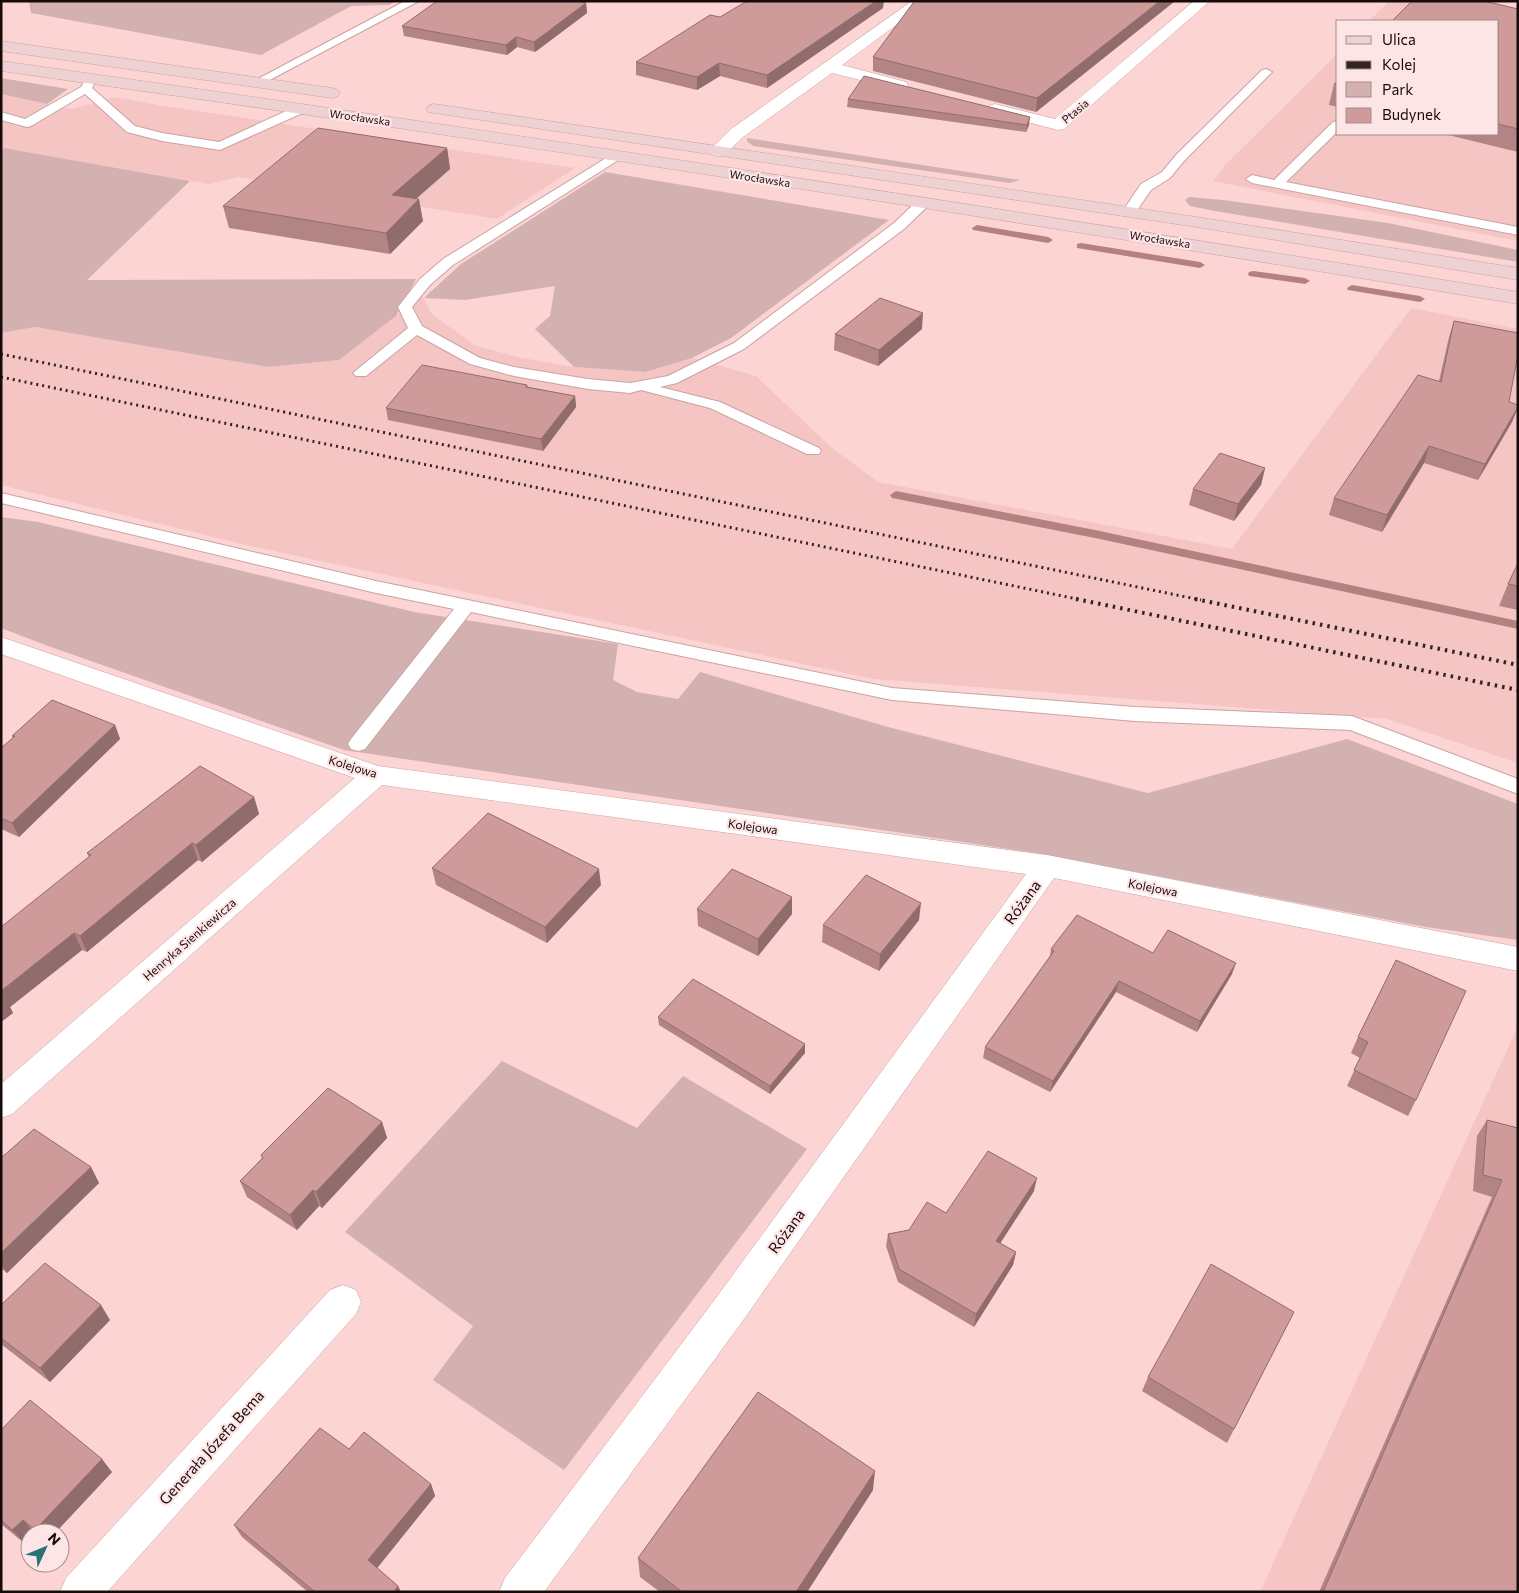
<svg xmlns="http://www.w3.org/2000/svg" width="1519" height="1593" viewBox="0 0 1519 1593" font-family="Commissioner,sans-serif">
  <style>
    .built { fill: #f5c5c4 }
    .green { fill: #d3b1b1 }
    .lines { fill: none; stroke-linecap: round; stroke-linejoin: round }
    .stream { fill: #b48181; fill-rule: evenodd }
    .service-casing { stroke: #c9a2a2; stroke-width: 2 }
    .minor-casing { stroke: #c9a2a2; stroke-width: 1 }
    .secondary-casing { stroke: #c9a2a2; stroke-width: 1 }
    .service { fill: #fff; fill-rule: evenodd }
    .minor { fill: #fff; fill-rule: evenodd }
    .secondary { fill: #eed2d3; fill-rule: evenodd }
    .rail-far1 { stroke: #332323; stroke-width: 3; stroke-dasharray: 2 4; stroke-linecap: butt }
    .rail { stroke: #332323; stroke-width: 4; stroke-dasharray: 2.5 5; stroke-linecap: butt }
    .wall { fill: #b28484 }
    .shaded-wall { fill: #916c6c }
    .building { fill: #cf9a9a; stroke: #916c6c }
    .labels { text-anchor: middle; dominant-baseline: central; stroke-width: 4.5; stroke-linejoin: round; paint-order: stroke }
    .far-street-label { font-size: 11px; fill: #170a0b; stroke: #fee5e5 }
    .street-label { font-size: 12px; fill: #170a0b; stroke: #fee5e5 }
    .near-street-label { font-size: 15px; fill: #170a0b; stroke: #fee5e5 }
  </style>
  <rect width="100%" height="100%" fill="#fcd4d3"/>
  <g class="built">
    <polygon points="1389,1 1427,1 1518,21 1518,241 1213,181 1226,164 1338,53 1338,134 1498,134 1498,21 1369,21"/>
    <polygon points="1,94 71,109 115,97 158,105 575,168 497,219 239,177 209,184 4,148 1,150"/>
    <polygon points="422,296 432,314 474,345 517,357 574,367 645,372 692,358 756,376 832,448 878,482 1232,549 1411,308 1518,329 1518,763 1387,719 874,679 250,546 1,485 1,333 35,327 268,367 339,360"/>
    <polygon points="1518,1026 1518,1592 1260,1592"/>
  </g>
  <g class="green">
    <polygon points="396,1 389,5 351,6 261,55 31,13 29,2"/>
    <polygon points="1,78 68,89 47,104 1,94"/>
    <polygon points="747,138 1020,180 1010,183 753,146 747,141"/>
    <polygon points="4,148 190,181 87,280 416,279 396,316 339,360 268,367 35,327 1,333 1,150"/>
    <polygon points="605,172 889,220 731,338 692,358 645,372 574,367 535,329 550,316 555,286 465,300 424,298 461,264"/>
    <polygon points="1189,197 1223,200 1388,223 1518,250 1518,262 1215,211 1190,206 1185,200"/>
    <polygon points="1,517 38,522 414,612 618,644 613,680 637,692 678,699 700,672 888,727 1148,793 1347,739 1518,804 1518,940 1426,927 1036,853 344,750 48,646 1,628"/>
    <polygon points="502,1061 637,1128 683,1076 807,1149 564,1470 433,1380 473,1326 345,1232"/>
  </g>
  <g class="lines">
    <g class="stream">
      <polygon points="977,225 1048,237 1053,240 1048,243 973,230 972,228"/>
      <polygon points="1081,243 1200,262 1205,265 1200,268 1077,248 1077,244"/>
      <polygon points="1253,271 1305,278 1310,281 1305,284 1249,276 1248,274 1249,272"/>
      <polygon points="1352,285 1420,296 1425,299 1420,302 1348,290 1347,288"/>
      <polygon points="896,491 1095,530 1518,621 1518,629 1095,538 892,498 890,495"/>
    </g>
    <defs>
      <g id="service">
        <polygon points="405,1 419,1 262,84 258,85 252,82"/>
        <polygon points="1266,69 1272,72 1270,74 1184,161 1170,178 1151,190 1134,215 1124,215 1122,212 1141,184 1162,172 1176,155 1262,70"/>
        <polygon points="91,76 97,79 92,88 135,126 162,133 219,142 299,105 307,105 309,108 307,111 220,150 162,141 127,132 85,94 31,126 27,127 1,120 1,112 25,119 81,87 87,77"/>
        <polygon points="1337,121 1338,131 1286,182 1518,227 1518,235 1252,183 1246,179 1252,175 1274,180 1333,122"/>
        <polygon points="616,152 620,153 622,156 620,159 453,265 430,285 412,307 422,326 480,358 514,367 588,379 630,383 668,376 734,343 894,223 918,200 928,200 930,203 928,206 904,229 744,349 677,383 660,387 720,402 819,448 821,451 819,454 807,454 710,408 641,390 630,393 588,389 514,376 470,364 417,335 366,376 356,376 353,373 408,328 398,307 420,279 443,259"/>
        <polygon points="1,493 376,581 892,688 1135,707 1352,716 1518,779 1518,794 1350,730 1135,721 892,700 471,612 365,749 358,751 351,749 348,744 351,739 454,609 376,593 1,503"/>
      </g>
      <g id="minor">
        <polygon points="912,1 929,1 842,65 906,82 908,85 906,88 900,90 832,73 743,137 724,155 718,156 712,155 709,151 731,129"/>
        <polygon points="1194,1 1210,1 1064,129 1058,130 989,112 987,109 989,106 995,104 1055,119"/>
        <polygon points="1,637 378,766 1047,855 1518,947 1518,971 1054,878 739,1326 544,1592 499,1592 505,1578 713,1302 1026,874 382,785 12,1114 1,1118 1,1084 355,778 1,654"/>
        <polygon points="343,1285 356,1290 361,1302 356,1314 107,1592 60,1592 66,1578 330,1290"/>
      </g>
      <g id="secondary">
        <polygon points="1,41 332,88 338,90 340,93 338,96 332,98 1,51"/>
        <path d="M1,61C508,132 1013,210 1518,292V304C1013,220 508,142 1,71Z"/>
        <polygon points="434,104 1203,218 1518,268 1518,280 1203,228 428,112 426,109 428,106"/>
      </g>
    </defs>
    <use href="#service" class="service-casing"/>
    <use href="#minor" class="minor-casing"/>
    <use href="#secondary" class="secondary-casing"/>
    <use href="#service" class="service"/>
    <use href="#minor" class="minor"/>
    <use href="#secondary" class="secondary"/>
    <g class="rail-far1">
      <polyline points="1,354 1201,600"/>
      <polyline points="1,377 1082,600"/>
    </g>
    <g class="rail">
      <polyline points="1076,599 1518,690"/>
      <polyline points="1195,599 1518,665"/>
    </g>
  </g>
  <g class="wall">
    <polygon points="915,1 1175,1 1036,112 873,71 873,57"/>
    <polygon points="586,3 587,13 535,52 517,47 507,55 404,36 402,26"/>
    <polygon points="883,8 767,88 720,76 697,90 636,75 636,62 720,17"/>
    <polygon points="1518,9 1518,152 1444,134 1498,134 1498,21"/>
    <polygon points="1338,80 1338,107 1329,105 1334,84"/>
    <polygon points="848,99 1029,125 1026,132 847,107"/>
    <polygon points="447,148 450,169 416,199 423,221 390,254 229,228 223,206"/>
    <polygon points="1454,321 1509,402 1518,407 1512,422 1478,480 1424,463 1382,532 1329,515 1334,498 1439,381 1449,337"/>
    <polygon points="922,329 878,366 834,350 835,334"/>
    <polygon points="527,385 528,387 575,396 576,407 543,451 388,420 386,408"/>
    <polygon points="1265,468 1261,485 1234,521 1189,505 1193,489"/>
    <polygon points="1518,563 1518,610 1499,606 1508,584"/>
    <polygon points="115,725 120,739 19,837 1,829 1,748 13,738 12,736"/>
    <polygon points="254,797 259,814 202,862 198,860 87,952 82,950 10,1007 13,1013 1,1022 89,857 87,853"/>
    <polygon points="432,868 601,885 547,943 436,885"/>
    <polygon points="697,909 792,914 758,956 698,926"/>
    <polygon points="919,920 879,971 822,942 823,925"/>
    <polygon points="1051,949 1153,953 1232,974 1197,1032 1116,992 1050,1092 983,1058 985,1047 1050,956"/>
    <polygon points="1396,960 1416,1100 1408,1116 1347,1086 1360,1058 1351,1053 1358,1037"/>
    <polygon points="658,1017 805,1053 770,1094 659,1025"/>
    <polygon points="1487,1120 1518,1128 1518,1592 1319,1592 1492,1197 1473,1191 1477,1136"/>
    <polygon points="382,1122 387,1138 322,1208 319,1206 297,1230 247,1197 240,1181 262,1158 261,1155"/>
    <polygon points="1,1158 91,1167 99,1183 7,1273 1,1268"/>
    <polygon points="1034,1191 1000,1243 1016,1252 1013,1265 974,1327 898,1282 886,1246 888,1234 909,1230 946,1213"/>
    <polygon points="1,1305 110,1320 50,1382 1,1344"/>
    <polygon points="1294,1312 1227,1443 1142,1391 1148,1377"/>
    <polygon points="1,1430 112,1472 55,1533 30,1533 30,1537 24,1543 1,1524"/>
    <polygon points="349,1449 431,1484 435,1496 377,1568 398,1586 401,1592 308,1592 242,1537 234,1525"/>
    <polygon points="873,1490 807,1592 660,1592 640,1577 638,1558"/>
  </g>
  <g class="shaded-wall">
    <polygon points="876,1 884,1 883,8 767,88 767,75"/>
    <polygon points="1160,1 1175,1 1036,112 1037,98"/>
    <polygon points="586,3 587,13 535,52 534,42"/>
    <polygon points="516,37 517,47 507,55 506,45"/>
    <polygon points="719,63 720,76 697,90 697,77"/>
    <polygon points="1030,117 1029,125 1026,132 1027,125"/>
    <polygon points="447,148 450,169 396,216 392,195"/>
    <polygon points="419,199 423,221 390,254 386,233"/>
    <polygon points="923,313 922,329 878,366 879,350"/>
    <polygon points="575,396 576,407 543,451 541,439"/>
    <polygon points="1518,407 1512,422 1478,480 1485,464"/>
    <polygon points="1429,446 1424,463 1382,532 1387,515"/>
    <polygon points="1265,468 1261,485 1234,521 1238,504"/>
    <polygon points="115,725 120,739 19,837 12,823"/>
    <polygon points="254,797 259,814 202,862 196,845"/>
    <polygon points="192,843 198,860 87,952 80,936"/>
    <polygon points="599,869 601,885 547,943 545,927"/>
    <polygon points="792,897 792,914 758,956 758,939"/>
    <polygon points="921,903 919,920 879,971 880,954"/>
    <polygon points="74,933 82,950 10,1007 13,1013 1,1022 1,991"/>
    <polygon points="1236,963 1232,974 1197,1032 1200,1021"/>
    <polygon points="1119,981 1116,992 1050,1092 1053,1081"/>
    <polygon points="805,1044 805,1053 770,1094 770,1086"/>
    <polygon points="382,1122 387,1138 322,1208 316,1192"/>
    <polygon points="91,1167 99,1183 7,1273 1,1264 1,1253"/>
    <polygon points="1037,1178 1034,1191 994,1253 996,1241"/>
    <polygon points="313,1190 319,1206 297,1230 290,1215"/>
    <polygon points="1016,1252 1013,1265 974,1327 976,1314"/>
    <polygon points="101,1305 110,1320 50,1382 40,1368"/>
    <polygon points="102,1459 112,1472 55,1533 37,1533 35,1530"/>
    <polygon points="875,1471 873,1490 807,1592 796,1592"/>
    <polygon points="431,1484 435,1496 374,1572 368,1560"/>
    <polygon points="23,1520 34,1533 30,1533 30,1537 24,1543 12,1530"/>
    <polygon points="398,1586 401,1592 394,1592"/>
  </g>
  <g class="building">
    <polygon points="437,1 577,1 586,3 534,42 516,37 506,45 402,26"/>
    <polygon points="747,1 876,1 767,75 719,63 697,77 636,62 710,15 720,17"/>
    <polygon points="915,1 1160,1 1037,98 873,57 913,3"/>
    <polygon points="1412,1 1484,1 1518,9 1518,129 1498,124 1498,21 1392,21"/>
    <polygon points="864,76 1030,117 1027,125 848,99"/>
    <polygon points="1338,80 1338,85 1334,84"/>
    <polygon points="318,128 447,148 392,195 419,199 386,233 223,206"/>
    <polygon points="880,298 923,313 879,350 835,334"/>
    <polygon points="1454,321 1518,333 1518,354 1509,402 1518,405 1518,407 1485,464 1429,446 1387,515 1334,498 1418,375 1441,382"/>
    <polygon points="422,365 527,385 526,387 575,396 541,439 386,408"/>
    <polygon points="1220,453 1265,468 1238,504 1193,489"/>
    <polygon points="1518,563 1518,586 1508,584"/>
    <polygon points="52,700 115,725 12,823 1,818 1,748 15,736 12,736"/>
    <polygon points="200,766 254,797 196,845 192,843 80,936 74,933 1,991 1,927 91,855 87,853"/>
    <polygon points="488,813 599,869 545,927 432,868"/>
    <polygon points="732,869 792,897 758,939 697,909"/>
    <polygon points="866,875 921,903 880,954 823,925"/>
    <polygon points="1077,915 1153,953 1168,930 1236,963 1200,1021 1119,981 1053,1081 985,1047 1054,951 1051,949"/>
    <polygon points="1396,960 1466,991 1416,1100 1354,1070 1368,1042 1358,1037"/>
    <polygon points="693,979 805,1044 770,1086 658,1017"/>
    <polygon points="328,1088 382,1122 316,1192 313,1190 290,1215 240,1181 263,1158 261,1155"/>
    <polygon points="1487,1120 1518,1128 1518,1592 1323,1592 1502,1180 1483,1175"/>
    <polygon points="34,1129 91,1167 1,1253 1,1158"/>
    <polygon points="988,1151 1037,1178 996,1241 1016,1252 976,1314 899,1269 888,1234 909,1230 927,1202 946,1213"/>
    <polygon points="45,1263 101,1305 40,1368 1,1338 1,1305"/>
    <polygon points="1211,1264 1294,1312 1234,1429 1148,1377"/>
    <polygon points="758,1392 875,1471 796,1592 682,1592 638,1558"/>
    <polygon points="30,1400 102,1459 35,1530 23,1520 12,1530 1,1520 1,1430"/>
    <polygon points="320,1428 349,1449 364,1432 431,1484 368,1560 398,1586 394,1592 315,1592 234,1525"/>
  </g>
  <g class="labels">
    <g class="far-street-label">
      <text transform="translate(1075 111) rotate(-40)">Ptasia</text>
      <text transform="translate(360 117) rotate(8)">Wrocławska</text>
      <text transform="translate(760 178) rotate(9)">Wrocławska</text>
      <text transform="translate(1160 239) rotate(9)">Wrocławska</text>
    </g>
    <g class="street-label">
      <text transform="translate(353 766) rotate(17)">Kolejowa</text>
      <text transform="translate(753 826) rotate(8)">Kolejowa</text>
      <text transform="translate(1153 887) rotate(11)">Kolejowa</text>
      <text transform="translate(189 939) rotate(-41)">Henryka Sienkiewicza</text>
    </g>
    <g class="near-street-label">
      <text transform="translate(1022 902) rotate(-54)">Różana</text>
      <text transform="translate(786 1231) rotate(-54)">Różana</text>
      <text transform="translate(211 1447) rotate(-48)">Generała Józefa Bema</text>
    </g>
  </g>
  <rect width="1519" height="1593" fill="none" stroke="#170a0b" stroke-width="5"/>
  <rect x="1336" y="20" width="162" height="115" fill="#fee5e5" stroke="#a28d8e"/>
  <rect x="1346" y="36" width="25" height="8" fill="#eed2d3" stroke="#a28d8e"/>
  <text x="1382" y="45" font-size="15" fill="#170a0b">Ulica</text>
  <rect x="1346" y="61" width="25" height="8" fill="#332323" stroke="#a28d8e"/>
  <text x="1382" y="70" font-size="15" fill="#170a0b">Kolej</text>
  <rect x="1346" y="82" width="25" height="15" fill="#d3b1b1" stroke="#a28d8e"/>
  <text x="1382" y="95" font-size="15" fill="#170a0b">Park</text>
  <rect x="1346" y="108" width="25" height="15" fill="#cf9a9a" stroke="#a28d8e"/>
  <text x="1382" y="120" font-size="15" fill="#170a0b">Budynek</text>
  <g transform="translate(45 1548) rotate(46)"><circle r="24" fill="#fee5e5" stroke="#a28d8e"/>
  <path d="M0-4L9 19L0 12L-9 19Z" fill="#297376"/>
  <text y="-8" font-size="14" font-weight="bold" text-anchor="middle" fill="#170a0b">N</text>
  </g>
</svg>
